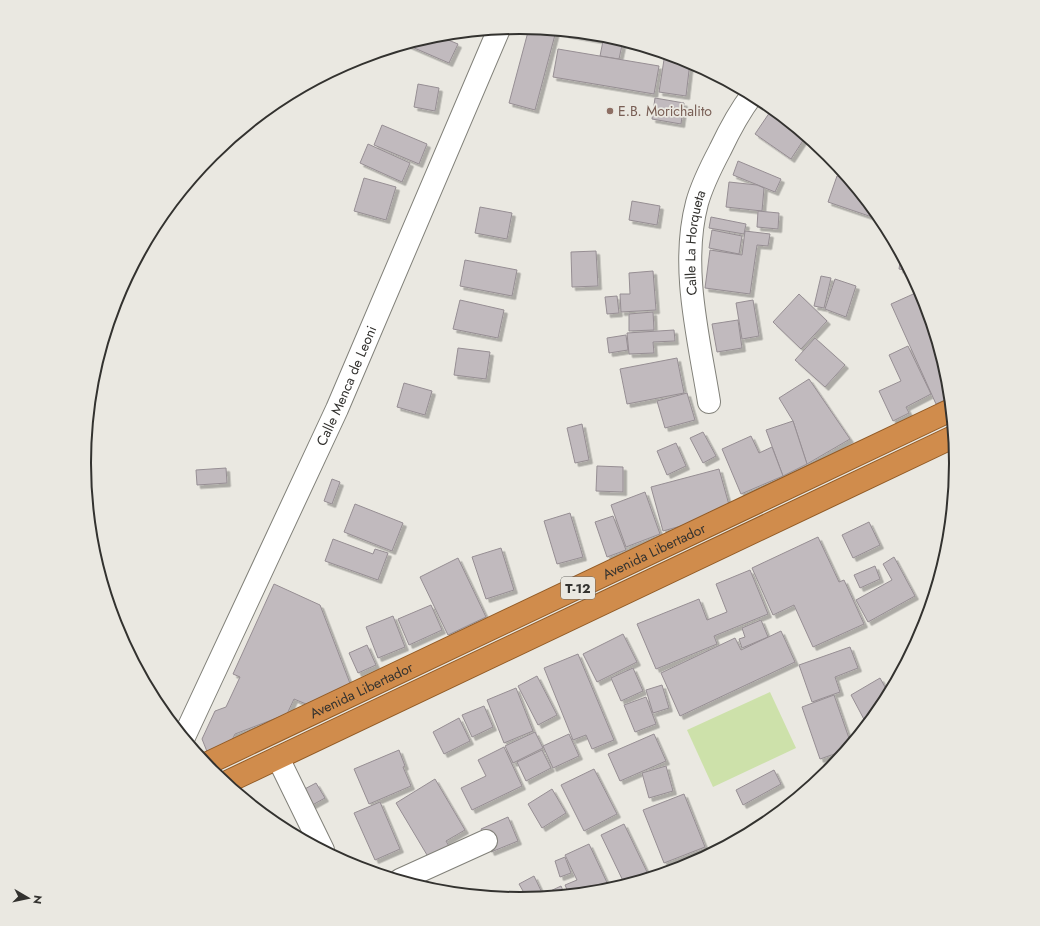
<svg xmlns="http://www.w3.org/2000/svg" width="1040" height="926" viewBox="0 0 1040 926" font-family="Jost,sans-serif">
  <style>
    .green { fill: #cde1aa }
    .building { fill: #c1babe; stroke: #968e93; filter: url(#shadow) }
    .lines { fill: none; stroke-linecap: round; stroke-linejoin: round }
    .minor-casing { stroke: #818079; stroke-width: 24 }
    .trunk-casing { stroke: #915a25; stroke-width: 24 }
    .minor { stroke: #fff; stroke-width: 22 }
    .trunk { stroke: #d08c4c; stroke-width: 22 }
    .education-dot { fill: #8d6e63; stroke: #eae8e1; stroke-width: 1.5 }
    .labels { text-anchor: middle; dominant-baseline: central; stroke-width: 3.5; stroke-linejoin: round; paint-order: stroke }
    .shield { fill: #eae8e1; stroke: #6a6964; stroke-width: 1 }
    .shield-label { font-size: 13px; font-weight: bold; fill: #33322f }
    .education-label { font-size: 14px; fill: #785e54; stroke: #eae8e1; text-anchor: start }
    .street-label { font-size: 14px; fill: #33322f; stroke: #eae8e1 }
    .rim { fill: none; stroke: #33322f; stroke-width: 2 }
  </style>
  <defs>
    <filter id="shadow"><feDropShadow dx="3.5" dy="3.5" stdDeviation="0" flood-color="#0004"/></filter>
  </defs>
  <rect width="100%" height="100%" fill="#eae8e1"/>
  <polygon class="green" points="770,692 796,748 713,787 687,730"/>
  <g class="building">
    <polygon points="529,28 556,31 535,110 509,103"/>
    <polygon points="566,31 605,35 649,49 565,34"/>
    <polygon points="436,35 458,44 449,63 405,44"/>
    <polygon points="603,41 622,45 619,59 600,56"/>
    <polygon points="558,49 659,66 654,94 553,77"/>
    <polygon points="665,53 690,62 686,96 659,92"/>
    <polygon points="418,84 439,88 435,111 414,107"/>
    <polygon points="655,98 684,103 681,124 652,119"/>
    <polygon points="772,109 806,136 791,159 755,134"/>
    <polygon points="382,125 427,144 419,164 374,145"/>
    <polygon points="368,144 410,163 402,182 360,163"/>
    <polygon points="738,161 781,179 775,192 733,175"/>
    <polygon points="837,176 849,180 875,211 872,217 828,202"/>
    <polygon points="364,178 396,187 386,220 354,211"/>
    <polygon points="729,182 757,185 764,188 762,211 726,207"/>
    <polygon points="632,201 660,206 657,225 629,220"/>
    <polygon points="480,207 512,213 507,239 475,233"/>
    <polygon points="758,211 779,213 778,229 757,227"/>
    <polygon points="711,217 746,224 744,234 709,228"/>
    <polygon points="712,230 742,236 739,254 709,248"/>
    <polygon points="745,231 770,234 768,246 757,245 750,294 705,288 710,250 742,255"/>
    <polygon points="596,251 598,286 572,287 571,252"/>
    <polygon points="901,256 909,271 899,269"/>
    <polygon points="465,260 517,270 512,296 460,286"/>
    <polygon points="653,271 656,310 621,312 620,294 630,294 629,273"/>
    <polygon points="821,276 831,278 824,308 814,306"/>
    <polygon points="835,279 856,286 846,317 825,309"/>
    <polygon points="920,291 923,296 948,378 950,398 936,404 891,304"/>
    <polygon points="799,294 827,321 801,349 773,322"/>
    <polygon points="617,296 619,313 607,314 605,297"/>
    <polygon points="460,300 504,310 498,338 453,329"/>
    <polygon points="753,300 759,336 742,339 736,303"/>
    <polygon points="653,312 654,330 629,331 629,314"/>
    <polygon points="738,320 742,348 717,352 712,324"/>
    <polygon points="674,330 675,341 653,342 654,353 629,354 627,333"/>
    <polygon points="626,335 628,350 609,353 607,338"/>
    <polygon points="815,338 845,365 825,387 795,360"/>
    <polygon points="908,346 931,394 906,407 909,413 893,421 879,391 901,381 889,355"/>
    <polygon points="458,348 490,352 486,379 454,375"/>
    <polygon points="677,358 684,393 627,404 620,369"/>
    <polygon points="809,379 850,439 807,464 793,421 779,398"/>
    <polygon points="404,383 432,391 425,415 397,407"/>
    <polygon points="687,393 695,420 665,428 657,401"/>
    <polygon points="793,421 807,464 783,476 766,430"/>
    <polygon points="582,424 589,460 575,463 567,428"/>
    <polygon points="703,432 716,456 703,463 690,438"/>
    <polygon points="751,436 759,453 772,447 783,476 741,494 722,449"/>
    <polygon points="676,443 686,466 667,475 657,451"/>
    <polygon points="597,466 623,467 623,492 596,491"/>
    <polygon points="226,468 227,483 197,485 196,470"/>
    <polygon points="719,469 731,512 663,531 651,487"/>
    <polygon points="332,479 340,482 332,504 324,501"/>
    <polygon points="645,492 660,534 626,547 611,505"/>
    <polygon points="355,504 403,523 392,551 344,532"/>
    <polygon points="570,513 583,557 557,564 544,521"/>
    <polygon points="613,516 626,550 607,557 595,522"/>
    <polygon points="869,522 880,545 853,558 842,535"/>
    <polygon points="818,537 839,582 844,580 864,624 813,647 794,605 773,615 752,568"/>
    <polygon points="333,539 373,554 375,549 388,553 378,580 325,561"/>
    <polygon points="501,548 514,590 486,599 472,557"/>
    <polygon points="894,557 915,596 868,622 856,600 892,580 883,564"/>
    <polygon points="458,558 486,617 448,635 420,577"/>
    <polygon points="875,566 880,579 860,588 854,575"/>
    <polygon points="750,570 768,614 714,636 717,644 656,669 637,624 699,599 707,620 727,612 716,584"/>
    <polygon points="274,584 320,605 351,686 306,704 294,699 287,714 235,734 229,746 208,754 202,739 215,711 226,707 240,677 233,674"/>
    <polygon points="431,605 442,630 409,645 398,619"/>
    <polygon points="393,616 405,647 378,658 366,627"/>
    <polygon points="761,620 768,637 742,648 739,639 745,637 742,628"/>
    <polygon points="781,631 795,662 680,716 661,673 735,638 741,650"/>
    <polygon points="623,634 637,662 597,682 583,654"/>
    <polygon points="367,645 376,665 358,673 349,653"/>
    <polygon points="850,647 858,668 835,677 840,692 812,702 799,665"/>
    <polygon points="578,654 614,740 592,749 586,735 573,740 544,668"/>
    <polygon points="633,668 643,691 621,701 611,678"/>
    <polygon points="537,676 557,715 538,725 518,686"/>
    <polygon points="880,678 889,694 882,705 867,725 851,695"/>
    <polygon points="662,685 669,708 653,713 646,690"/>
    <polygon points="516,688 533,731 504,743 487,700"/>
    <polygon points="834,695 851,744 846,750 820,759 802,707"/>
    <polygon points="646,697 656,724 635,732 624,705"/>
    <polygon points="484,706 493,727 472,737 462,715"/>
    <polygon points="459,718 470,741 444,754 433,732"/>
    <polygon points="535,732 543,748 513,763 505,746"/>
    <polygon points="569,734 579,756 553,768 543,746"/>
    <polygon points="654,734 666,761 620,781 608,754"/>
    <polygon points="504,747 522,786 472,810 461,788 486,776 478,760"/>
    <polygon points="399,750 405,766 403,767 411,786 369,804 354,769"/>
    <polygon points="542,750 551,768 526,781 517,762"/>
    <polygon points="666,766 673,791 649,798 642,773"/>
    <polygon points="594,769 617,814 584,831 561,785"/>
    <polygon points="774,770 781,784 743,805 736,790"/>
    <polygon points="435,779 465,830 446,841 450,848 430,860 396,803"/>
    <polygon points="316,783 325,798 307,808 299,792"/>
    <polygon points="552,789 566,813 542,828 528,804"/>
    <polygon points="684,794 705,847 664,863 643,810"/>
    <polygon points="380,802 400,849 375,860 354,813"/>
    <polygon points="264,808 269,818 260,811"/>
    <polygon points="508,817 518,841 491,852 481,829"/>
    <polygon points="624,824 648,874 625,885 601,835"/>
    <polygon points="589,844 610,889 569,894 565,885 577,880 565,855"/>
    <polygon points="565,857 571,873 560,877 555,861"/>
    <polygon points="534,876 544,897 527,898 519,884"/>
    <polygon points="561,886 565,895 545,896 544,894"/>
  </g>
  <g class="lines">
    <defs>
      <g id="minor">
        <path id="s1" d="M709,402C699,339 680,267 697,203C702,185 711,167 720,150C729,131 739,112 752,95"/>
        <path id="s2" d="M184,737L337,409L499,29"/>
        <polyline points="278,758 323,850"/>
        <polyline points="400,880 486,841"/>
      </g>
      <g id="trunk">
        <path id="s3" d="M206,764L951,410"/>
        <polyline points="225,783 953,437"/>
      </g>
    </defs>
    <use href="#minor" class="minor-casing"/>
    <use href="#trunk" class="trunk-casing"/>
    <use href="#minor" class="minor"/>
    <use href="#trunk" class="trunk"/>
  </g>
  <circle class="education-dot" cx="610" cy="111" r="4"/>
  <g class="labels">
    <rect class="shield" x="561" y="577" width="34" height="22" rx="3"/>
    <g class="shield-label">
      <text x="578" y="588">T-12</text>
    </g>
    <g class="education-label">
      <text x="618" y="111">E.B. Morichalito</text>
    </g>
    <g class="street-label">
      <text stroke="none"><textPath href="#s1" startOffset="161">Calle La Horqueta</textPath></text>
      <text stroke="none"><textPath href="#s2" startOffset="387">Calle Menca de Leoni</textPath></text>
      <text stroke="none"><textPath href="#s3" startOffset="496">Avenida Libertador</textPath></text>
      <text stroke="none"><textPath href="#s3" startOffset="172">Avenida Libertador</textPath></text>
    </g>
  </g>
  <path d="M0 0H1040V926H0ZM91 463a429 429 0 1 1 858 0a429 429 0 1 1-858 0Z" fill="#eae8e1" fill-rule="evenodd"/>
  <path class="rim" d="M91 463a429 429 0 1 1 858 0a429 429 0 1 1-858 0Z"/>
  <g transform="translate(28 898) rotate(99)" stroke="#eae8e1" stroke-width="3" paint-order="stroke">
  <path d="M0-3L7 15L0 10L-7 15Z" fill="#33322f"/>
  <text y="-6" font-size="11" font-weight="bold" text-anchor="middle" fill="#33322f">N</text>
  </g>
</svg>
